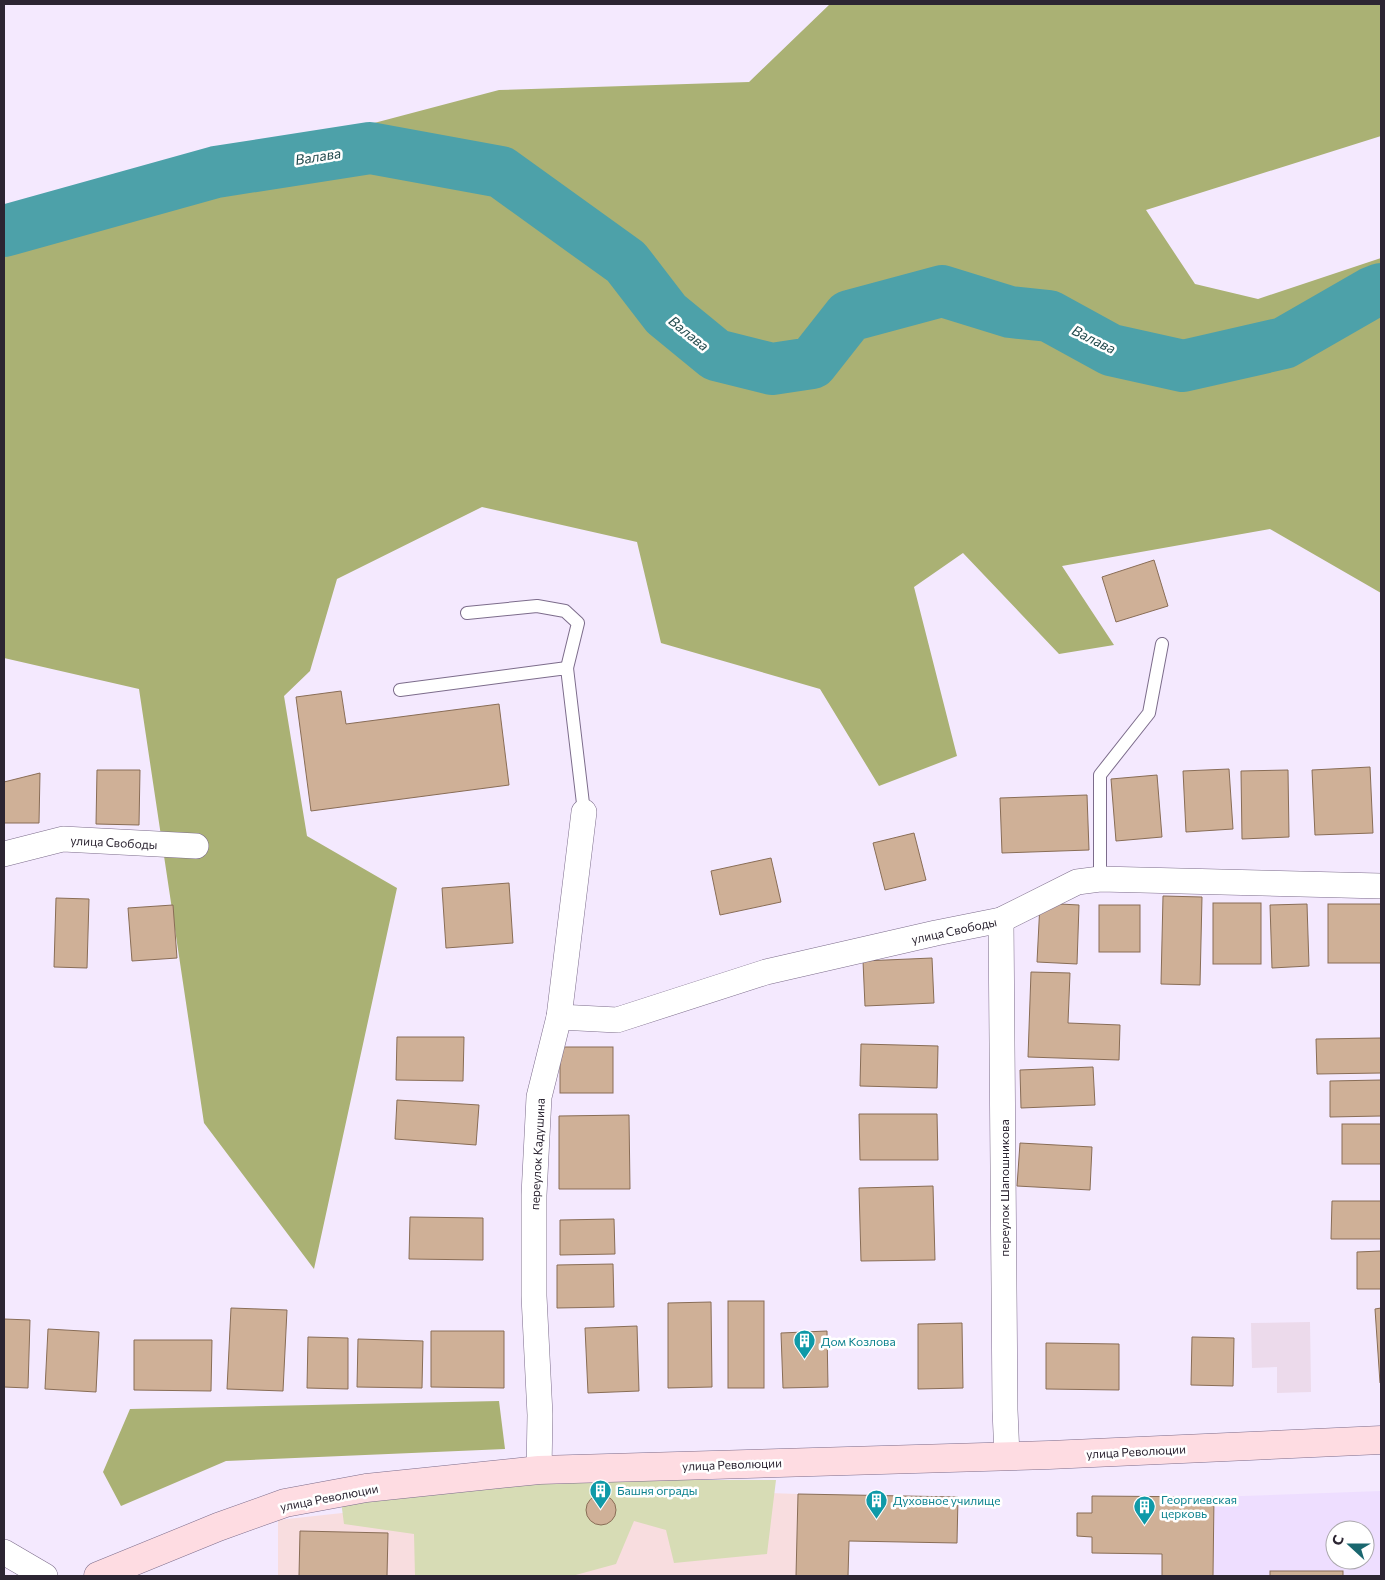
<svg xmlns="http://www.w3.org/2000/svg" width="1385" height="1580" viewBox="0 0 1385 1580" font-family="Commissioner,sans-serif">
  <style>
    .commercial { fill: #f8dddf }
    .built { fill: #eedeff; fill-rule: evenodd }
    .education { fill: #ecdaeb }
    .green { fill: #d7dcb5 }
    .forest { fill: #aab174 }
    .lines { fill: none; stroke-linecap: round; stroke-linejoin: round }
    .river { stroke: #4da1a9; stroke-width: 52 }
    .building { fill: #cfb097; stroke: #896d56 }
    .service-casing { stroke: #7c6c8b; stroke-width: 14 }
    .minor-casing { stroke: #7c6c8b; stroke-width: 26 }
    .secondary-casing { stroke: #7c6c8b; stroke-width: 29 }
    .service { stroke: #fff; stroke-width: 12 }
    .minor { stroke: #fff; stroke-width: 25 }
    .secondary { stroke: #fedce2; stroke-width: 28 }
    .labels { text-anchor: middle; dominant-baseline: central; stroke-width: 5; stroke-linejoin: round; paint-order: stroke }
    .street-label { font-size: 12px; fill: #2c2532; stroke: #fff }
    .culture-label { font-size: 12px; fill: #0d838f; stroke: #fff; text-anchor: start }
    .water-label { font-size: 14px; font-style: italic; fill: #234b4e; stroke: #fff }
  </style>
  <rect width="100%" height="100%" fill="#f4e9fe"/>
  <polygon class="commercial" points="620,1488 798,1494 796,1576 278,1576 278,1520 518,1494"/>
  <path class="built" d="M1381,1491V1576H1213L1214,1497ZM1335,1530H1365V1560H1335Z"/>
  <polygon class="education" points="1310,1322 1311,1392 1277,1393 1277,1367 1252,1368 1251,1323"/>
  <polygon class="green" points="556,1480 776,1480 767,1554 674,1563 666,1530 634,1521 616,1564 572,1576 415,1576 414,1534 344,1524 341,1501"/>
  <g class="forest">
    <polygon points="830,4 1381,4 1381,136 1146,210 1195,284 1258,299 1381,258 1381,593 1270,529 1062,566 1114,645 1059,654 963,553 914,587 957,756 879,786 820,689 661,643 637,542 482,507 337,579 310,671 284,696 307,836 397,888 314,1269 204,1123 139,689 4,658 4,221 499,90 749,82"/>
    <polygon points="499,1401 505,1449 226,1461 121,1506 103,1472 130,1409"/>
  </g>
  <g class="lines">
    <polyline class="river" points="4,231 216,172 370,148 501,172 626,262 666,314 716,355 772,369 812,363 849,316 942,291 1010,312 1049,316 1111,350 1183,366 1284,343 1371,293 1381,289"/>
  </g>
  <g class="building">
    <polygon points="1154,560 1168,606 1116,622 1102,577"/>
    <polygon points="341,691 346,724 499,704 509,785 311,811 296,697"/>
    <polygon points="1370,767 1373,833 1315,835 1312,770"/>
    <polygon points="1229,769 1233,829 1186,832 1183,771"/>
    <polygon points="97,770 140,770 139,825 96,824"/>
    <polygon points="1288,770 1289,837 1242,839 1241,771"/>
    <polygon points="40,773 39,823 4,823 4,782"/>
    <polygon points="1157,775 1162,837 1116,841 1111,779"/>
    <polygon points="1087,795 1089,850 1002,853 1000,798"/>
    <polygon points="914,833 926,880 885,890 873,843"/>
    <polygon points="771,858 781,902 720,915 711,871"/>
    <polygon points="509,883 513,943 446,948 442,888"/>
    <polygon points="1163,896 1202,897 1200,985 1161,984"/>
    <polygon points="56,898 89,899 87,968 54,967"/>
    <polygon points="1040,903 1079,905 1077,964 1037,962"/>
    <rect x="1213" y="903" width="48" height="61"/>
    <polygon points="1307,904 1309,966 1272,968 1270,905"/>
    <rect x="1328" y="904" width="53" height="59"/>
    <polygon points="173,905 177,958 132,961 128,908"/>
    <rect x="1099" y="905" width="41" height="47"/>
    <polygon points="932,958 934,1003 865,1006 863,961"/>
    <polygon points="1031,972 1070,973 1068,1023 1120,1025 1119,1060 1028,1057"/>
    <polygon points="397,1037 464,1037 463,1081 396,1080"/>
    <polygon points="1381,1038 1381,1073 1317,1074 1316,1039"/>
    <polygon points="861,1044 938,1046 937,1088 860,1086"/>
    <rect x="560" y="1047" width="53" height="46"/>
    <polygon points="1093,1067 1095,1105 1021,1108 1020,1070"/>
    <polygon points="1381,1080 1381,1116 1330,1117 1330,1081"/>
    <polygon points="397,1100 479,1105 476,1145 395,1139"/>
    <polygon points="859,1114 937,1114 938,1160 860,1160"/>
    <polygon points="629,1115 630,1189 559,1189 559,1116"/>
    <rect x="1342" y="1124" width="39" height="40"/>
    <polygon points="1020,1143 1092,1147 1090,1190 1017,1186"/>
    <polygon points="933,1186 935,1260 861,1261 859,1188"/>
    <polygon points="1332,1201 1381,1201 1381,1239 1331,1239"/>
    <polygon points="410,1217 483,1218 483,1260 409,1259"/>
    <polygon points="614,1219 615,1254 560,1255 560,1220"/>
    <polygon points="1381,1251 1381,1289 1357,1289 1357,1252"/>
    <polygon points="613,1264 614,1307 557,1308 557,1265"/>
    <rect x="728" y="1301" width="36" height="87"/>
    <polygon points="711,1302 712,1387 668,1388 668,1303"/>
    <polygon points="231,1308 287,1310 283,1391 227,1389"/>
    <polygon points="1381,1308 1381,1383 1380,1383 1375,1309"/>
    <polygon points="4,1319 30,1320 28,1388 4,1387"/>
    <polygon points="962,1323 963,1388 918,1389 918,1324"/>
    <polygon points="637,1326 639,1391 588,1393 585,1328"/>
    <polygon points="48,1329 99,1332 96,1392 45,1389"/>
    <polygon points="431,1331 504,1331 504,1388 431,1387"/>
    <polygon points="827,1331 828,1387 783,1388 781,1333"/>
    <polygon points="308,1337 348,1338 348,1389 307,1388"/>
    <polygon points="1192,1337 1234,1338 1233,1386 1191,1385"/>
    <polygon points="358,1339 423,1341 422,1388 357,1387"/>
    <polygon points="134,1340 212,1340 211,1391 134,1390"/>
    <polygon points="1046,1343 1119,1344 1119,1390 1046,1389"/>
    <polygon points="798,1494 958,1497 957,1543 849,1541 848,1576 796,1576"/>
    <circle cx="601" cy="1510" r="15"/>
    <polygon points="1092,1496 1214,1497 1213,1576 1162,1576 1162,1554 1092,1553 1092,1537 1077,1536 1077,1513 1092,1513"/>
    <polygon points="300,1531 388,1533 387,1576 299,1576"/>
    <rect x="1270" y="1571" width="73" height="5"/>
  </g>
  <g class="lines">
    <defs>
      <g id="service">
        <polyline points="467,613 537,606 565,611 578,623 567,668"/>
        <polyline points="400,690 567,668 584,812"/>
        <polyline points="1100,879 1100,775 1149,713 1162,644"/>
      </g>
      <g id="minor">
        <polyline points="4,854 63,839 196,846"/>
        <polyline points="1001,920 1005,1410 1007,1456"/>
        <polyline points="559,1017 617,1020 766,972 936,933 1001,920 1077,882 1100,879 1381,886"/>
        <polyline points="539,1470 540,1415 534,1296 534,1195 539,1097 559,1017 584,812"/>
        <polyline points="4,1552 45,1576"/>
      </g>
      <polyline id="secondary" points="98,1576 218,1527 285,1503 366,1488 539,1470 1049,1455 1381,1440"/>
    </defs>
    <use href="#service" class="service-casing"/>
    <use href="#minor" class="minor-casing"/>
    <use href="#secondary" class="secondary-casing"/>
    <use href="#service" class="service"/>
    <use href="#minor" class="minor"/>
    <use href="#secondary" class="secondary"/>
  </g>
  <defs>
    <symbol id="building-pin" viewBox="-11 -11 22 30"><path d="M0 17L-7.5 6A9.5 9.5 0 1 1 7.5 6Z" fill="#0f9aa8" stroke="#fff"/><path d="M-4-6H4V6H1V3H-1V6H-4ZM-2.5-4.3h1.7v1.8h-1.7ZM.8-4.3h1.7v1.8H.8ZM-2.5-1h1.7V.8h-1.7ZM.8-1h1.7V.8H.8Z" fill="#fff"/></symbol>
  </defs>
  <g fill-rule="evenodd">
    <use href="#building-pin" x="792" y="1328" width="25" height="34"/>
    <use href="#building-pin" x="588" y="1478" width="25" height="34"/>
    <use href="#building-pin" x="864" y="1488" width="25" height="34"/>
    <use href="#building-pin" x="1132" y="1494" width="25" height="34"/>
  </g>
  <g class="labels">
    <g class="street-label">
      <text transform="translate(114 842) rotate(3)">улица Свободы</text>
      <text transform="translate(954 930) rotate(-12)">улица Свободы</text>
      <text transform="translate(537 1154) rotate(-87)">переулок Кадушина</text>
      <text transform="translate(1004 1188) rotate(-90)">переулок Шапошникова</text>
      <text transform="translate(1136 1451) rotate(-3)">улица Революции</text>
      <text transform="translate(732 1464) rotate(-2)">улица Революции</text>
      <text transform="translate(329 1497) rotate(-11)">улица Революции</text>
    </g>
    <g class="culture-label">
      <text x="821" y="1341">Дом Козлова</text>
      <text x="617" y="1490">Башня ограды</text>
      <text x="1161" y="1499">Георгиевская<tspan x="1161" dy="14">церковь</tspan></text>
      <text x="893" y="1500">Духовное училище</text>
    </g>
    <g class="water-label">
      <text transform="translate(318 156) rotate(-9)">Валава</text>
      <text transform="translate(689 333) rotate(39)">Валава</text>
      <text transform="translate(1094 339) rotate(26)">Валава</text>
    </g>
  </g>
  <rect width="1385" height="1580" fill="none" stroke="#2c2532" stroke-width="10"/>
  <g transform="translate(1350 1545) rotate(291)"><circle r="24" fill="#ffffff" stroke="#aba8ad"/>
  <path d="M0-4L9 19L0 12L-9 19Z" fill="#1a676f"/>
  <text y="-8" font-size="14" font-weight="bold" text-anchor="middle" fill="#2c2532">С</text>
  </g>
</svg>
